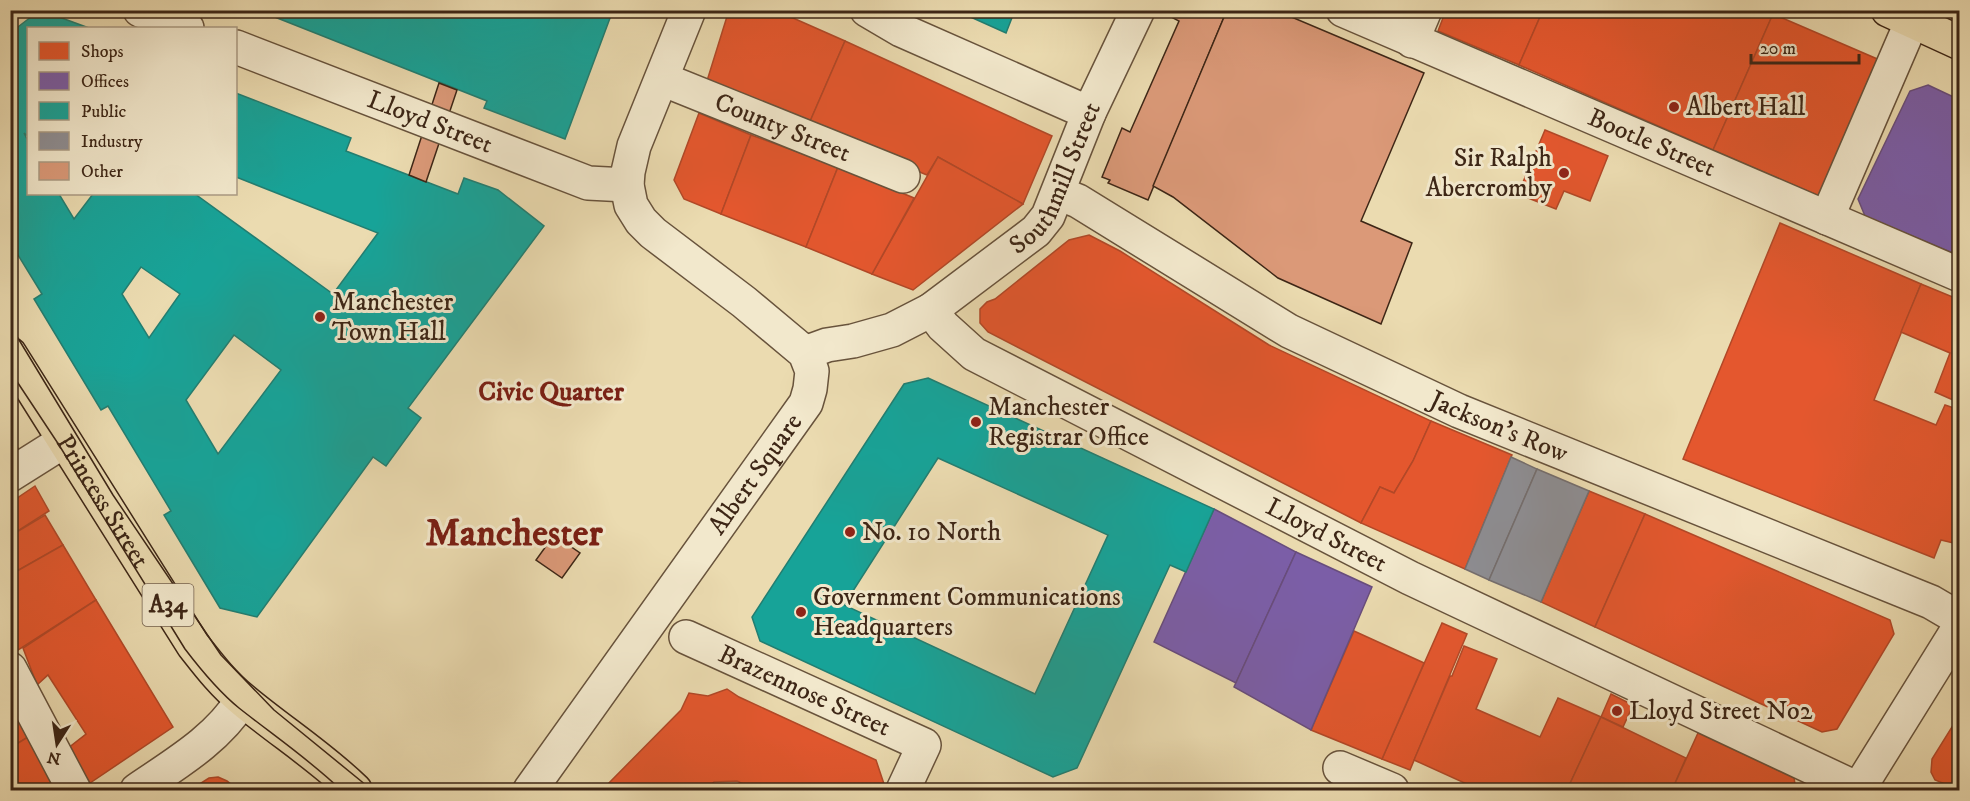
<svg xmlns="http://www.w3.org/2000/svg" width="1970" height="801" viewBox="0 0 1970 801" font-family="'IM FELL DW Pica',serif">
  <style>
    .shops { fill: #e4572e; stroke: #b24827; stroke-width: 1.5 }
    .offices { fill: #7b5ea7; stroke: #684d7c; stroke-width: 1.5 }
    .public { fill: #17a398; stroke: #227e71; stroke-width: 1.5; fill-rule: evenodd }
    .industry { fill: #8d8d92; stroke: #756e6d; stroke-width: 1.5 }
    .building { fill: #db9978; stroke: #3d2616; stroke-width: 1.5 }
    .lines { fill: none; stroke-linecap: round; stroke-linejoin: round }
    .minor-casing { stroke: #68533c; stroke-width: 36 }
    .major-casing { stroke: #3d2616; stroke-width: 36 }
    .minor { stroke: #f2e8cc; stroke-width: 33 }
    .major { stroke: #ebdbb0; stroke-width: 33 }
    .tram { stroke: #3d2616; stroke-width: 1.5 }
    .poi-dot { fill: #8f2418; stroke: #f2e8cc; stroke-width: 2 }
    .labels { text-anchor: middle; dominant-baseline: central; stroke-width: 6; stroke-linejoin: round; paint-order: stroke }
    .shield { fill: #f2e8cc; stroke: #73604d; stroke-width: 1.5 }
    .shield-label { font-size: 24px; font-weight: bold; fill: #3d2616 }
    .poi-label { font-size: 26px; fill: #3d2616; stroke: #f2e8cc; text-anchor: start }
    .street-label { font-size: 26px; fill: #3d2616; stroke: #f2e8cc }
    .neighbourhood-label { font-size: 27px; font-weight: bold; fill: #7a1f14; stroke: #f2e8cc }
    .town-label { font-size: 38px; font-weight: bold; fill: #7a1f14; stroke: #f2e8cc }
  </style>
  <rect width="100%" height="100%" fill="#ebdbb0"/>
  <filter id="stains"><feTurbulence type="fractalNoise" baseFrequency=".00333" numOctaves="4"/><feColorMatrix values="0 0 0 0 .2 0 0 0 0 .09 0 0 0 0 .02 0 0 0 .5 -.17"/></filter>
  <radialGradient id="worn" r=".72"><stop offset=".6" stop-color="#630" stop-opacity="0"/><stop offset="1" stop-color="#630" stop-opacity=".3"/></radialGradient>
  <g class="shops">
    <polygon points="729,10 775,10 845,41 808,126 706,84"/>
    <polygon points="1446,10 1543,10 1519,65 1438,31"/>
    <polygon points="1543,10 1765,10 1773,14 1713,150 1519,65"/>
    <polygon points="1773,14 1882,61 1824,198 1713,150"/>
    <polygon points="845,41 1052,136 1023,204 938,157 927,175 808,126"/>
    <polygon points="699,113 751,135 721,214 684,199 674,180"/>
    <polygon points="1545,130 1608,156 1590,201 1564,191 1556,209 1518,194"/>
    <polygon points="751,135 838,167 806,247 721,214"/>
    <polygon points="938,157 1023,204 913,290 872,274"/>
    <polygon points="838,167 914,198 872,274 806,247"/>
    <polygon points="1780,223 1921,284 1874,400 1936,425 1945,405 1960,410 1960,532 1953,543 1941,540 1934,558 1683,459"/>
    <polygon points="1089,235 1120,251 1269,345 1431,421 1413,461 1394,493 1380,487 1361,523 988,332 980,323 980,309 987,302 995,299 1069,240"/>
    <polygon points="1921,284 1960,300 1960,403 1935,392 1950,353 1901,332"/>
    <polygon points="1431,421 1512,455 1465,569 1361,523 1380,487 1394,493 1413,461"/>
    <polygon points="10,436 23,456 10,467"/>
    <polygon points="35,486 49,511 10,536 10,503"/>
    <polygon points="1589,491 1645,514 1595,627 1541,602"/>
    <polygon points="1645,514 1890,620 1894,634 1837,729 1822,732 1595,627"/>
    <polygon points="45,515 63,545 10,575 10,536"/>
    <polygon points="63,545 96,600 12,654 10,575"/>
    <polygon points="96,600 173,727 90,783 67,749 86,734 48,675 37,685 23,648"/>
    <polygon points="1442,623 1467,634 1410,770 1382,759"/>
    <polygon points="1354,631 1424,663 1382,759 1311,730"/>
    <polygon points="1464,646 1497,659 1476,709 1540,737 1558,698 1601,717 1567,790 1480,790 1414,760 1450,676 1452,676"/>
    <polygon points="727,689 739,697 876,760 885,787 883,790 756,790 737,781 714,782 705,790 602,790 681,710 689,693 708,696"/>
    <polygon points="1611,694 1633,705 1623,727 1601,717"/>
    <polygon points="10,698 28,737 10,748"/>
    <polygon points="1960,714 1960,790 1935,780 1931,772 1932,759"/>
    <polygon points="1601,717 1686,758 1672,790 1567,790"/>
    <polygon points="1698,733 1794,778 1796,790 1672,790"/>
    <polygon points="28,737 61,790 10,790 10,748"/>
    <polygon points="218,777 227,781 238,790 190,790 209,778"/>
  </g>
  <g class="offices">
    <polygon points="1928,85 1960,100 1960,256 1865,216 1858,199 1910,91"/>
    <polygon points="1214,509 1296,552 1236,683 1154,642"/>
    <polygon points="1296,552 1372,587 1311,730 1234,687"/>
  </g>
  <g class="public">
    <path d="M40,10L89,28H28V136L24,133L28,141V194H59L74,219L93,194H195L333,294L378,233L236,177V93L351,138L346,151L458,194L464,178L498,190L544,226L408,408L421,418L386,466L373,457L257,617L220,608L164,515L171,511L108,406L101,410L34,299L42,294L10,242V33ZM141,267L180,294L149,338L122,294ZM234,335L281,370L218,454L186,400Z"/>
    <polygon points="257,10 613,10 565,139 484,108 487,101"/>
    <polygon points="955,10 1015,10 1006,33"/>
    <path d="M928,378L1214,509L1186,572L1170,565L1077,768L1053,777L760,641L752,617L904,384ZM938,458L1108,535L1035,694L844,605Z"/>
  </g>
  <g class="industry">
    <polygon points="1511,457 1537,469 1489,580 1465,569"/>
    <polygon points="1537,469 1589,491 1541,602 1489,580"/>
  </g>
  <g class="building">
    <polygon points="1174,10 1227,10 1148,200 1108,183 1110,180 1102,177 1122,128 1130,132 1179,21 1171,17"/>
    <polygon points="1227,10 1275,10 1424,73 1361,221 1412,243 1381,324 1278,278 1173,197 1153,186"/>
    <polygon points="439,83 457,90 426,182 409,175"/>
    <polygon points="554,535 580,553 562,578 536,560"/>
  </g>
  <g class="lines">
    <defs>
      <g id="minor">
        <polyline points="140,10 187,28"/>
        <polyline points="867,10 901,30 1089,113"/>
        <path id="s1" d="M1343,10L1960,275"/>
        <polyline points="1412,41 1425,10"/>
        <path id="s2" d="M236,47L588,183L627,185"/>
        <path id="s3" d="M662,79L903,176"/>
        <path id="s4" d="M1058,193L1078,201L1289,331L1459,411L1931,602L1960,619"/>
        <polyline points="1827,218 1912,21"/>
        <path id="s5" d="M931,310L943,326L974,354L1410,578L1860,790"/>
        <path id="s6" d="M805,353L827,345L853,341L892,330L931,310L1036,231L1048,216L1089,113L1138,10"/>
        <polyline points="10,475 64,441"/>
        <path id="s7" d="M686,637L924,745L903,790"/>
        <polyline points="10,669 74,790"/>
        <polyline points="1340,768 1392,790"/>
        <path d="M137,790C175,764 217,740 242,700"/>
        <path id="s8" d="M530,790L806,403L810,389L812,371L805,353L744,302L653,233L641,221L631,205L627,185L628,172L634,146L689,10"/>
        <polyline points="1858,790 1960,626"/>
      </g>
      <g id="major">
        <polyline points="1888,10 1960,43"/>
        <path id="s9" d="M10,354L193,645C208,664 223,684 243,700C280,731 320,756 355,790"/>
      </g>
    </defs>
    <use href="#minor" class="minor-casing"/>
    <use href="#major" class="major-casing"/>
    <use href="#minor" class="minor"/>
    <use href="#major" class="major"/>
    <g class="tram">
      <polyline points="10,325 113,495 221,655 274,710 372,790"/>
      <path d="M10,371L59,445L185,649C201,670 218,691 239,708C273,735 310,760 341,790"/>
    </g>
  </g>
  <g class="poi-dot">
    <circle cx="1674" cy="107" r="6"/>
    <circle cx="1564" cy="173" r="6"/>
    <circle cx="320" cy="317" r="6"/>
    <circle cx="976" cy="422" r="6"/>
    <circle cx="850" cy="532" r="6"/>
    <circle cx="801" cy="612" r="6"/>
    <circle cx="1617" cy="711" r="6"/>
  </g>
  <g class="labels">
    <rect class="shield" x="142.5" y="584" width="51" height="42" rx="4.5"/>
    <g class="shield-label">
      <text x="168" y="605">A34</text>
    </g>
    <g class="poi-label">
      <text x="1686" y="107">Albert Hall</text>
      <text x="1552" y="158" text-anchor="end">Sir Ralph<tspan x="1552" dy="30">Abercromby</tspan></text>
      <text x="332" y="302">Manchester<tspan x="332" dy="30">Town Hall</tspan></text>
      <text x="988" y="407">Manchester<tspan x="988" dy="30">Registrar Office</tspan></text>
      <text x="862" y="532">No. 10 North</text>
      <text x="813" y="597">Government Communications<tspan x="813" dy="30">Headquarters</tspan></text>
      <text x="1629" y="711">Lloyd Street No2</text>
    </g>
    <g class="street-label">
      <text stroke="none"><textPath href="#s2" startOffset="208">Lloyd Street</textPath></text>
      <text stroke="none"><textPath href="#s3" startOffset="130">County Street</textPath></text>
      <text stroke="none"><textPath href="#s1" startOffset="336">Bootle Street</textPath></text>
      <text stroke="none"><textPath href="#s6" startOffset="321">Southmill Street</textPath></text>
      <text stroke="none"><textPath href="#s4" startOffset="500">Jackson's Row</textPath></text>
      <text stroke="none"><textPath href="#s8" startOffset="388">Albert Square</textPath></text>
      <text stroke="none"><textPath href="#s9" startOffset="174">Princess Street</textPath></text>
      <text stroke="none"><textPath href="#s5" startOffset="458">Lloyd Street</textPath></text>
      <text stroke="none"><textPath href="#s7" startOffset="130">Brazennose Street</textPath></text>
    </g>
    <g class="neighbourhood-label">
      <text x="551" y="392">Civic Quarter</text>
    </g>
    <g class="town-label">
      <text x="514" y="534">Manchester</text>
    </g>
  </g>
  <rect width="1970" height="801" fill="none" stroke="#ebdbb0" stroke-width="36"/>
  <rect x="12" y="12" width="1946" height="777" fill="none" stroke="#3d2616" stroke-width="3"/>
  <rect x="18" y="18" width="1934" height="765" fill="none" stroke="#3d2616" stroke-width="1.5"/>
  <rect x="27" y="27" width="210" height="168" fill="#f2e8cc" stroke="#aa9a83" stroke-width="1.5"/>
  <rect x="39" y="42" width="30" height="18" fill="#e4572e" stroke="#aa9a83" stroke-width="1.5"/>
  <text x="81" y="57" font-size="18" fill="#3d2616">Shops</text>
  <rect x="39" y="72" width="30" height="18" fill="#7b5ea7" stroke="#aa9a83" stroke-width="1.5"/>
  <text x="81" y="87" font-size="18" fill="#3d2616">Offices</text>
  <rect x="39" y="102" width="30" height="18" fill="#17a398" stroke="#aa9a83" stroke-width="1.5"/>
  <text x="81" y="117" font-size="18" fill="#3d2616">Public</text>
  <rect x="39" y="132" width="30" height="18" fill="#8d8d92" stroke="#aa9a83" stroke-width="1.5"/>
  <text x="81" y="147" font-size="18" fill="#3d2616">Industry</text>
  <rect x="39" y="162" width="30" height="18" fill="#db9978" stroke="#aa9a83" stroke-width="1.5"/>
  <text x="81" y="177" font-size="18" fill="#3d2616">Other</text>
  <g transform="translate(57 744) rotate(192)" stroke="#f2e8cc" stroke-width="4.5" paint-order="stroke">
  <path d="M0-4.5L10 22L0 15L-10 22Z" fill="#3d2616"/>
  <text y="-9" font-size="16" font-weight="bold" text-anchor="middle" fill="#3d2616">N</text>
  </g>
  <path d="M1751 54v9h108v-9" fill="none" stroke="#3d2616" stroke-width="3"/>
  <text x="1760" y="54" font-size="18" fill="#3d2616" stroke="#f2e8cc" stroke-width="4.5" paint-order="stroke">20 m</text>
  <rect width="100%" height="100%" filter="url(#stains)"/>
  <rect width="100%" height="100%" fill="url(#worn)"/>
</svg>
